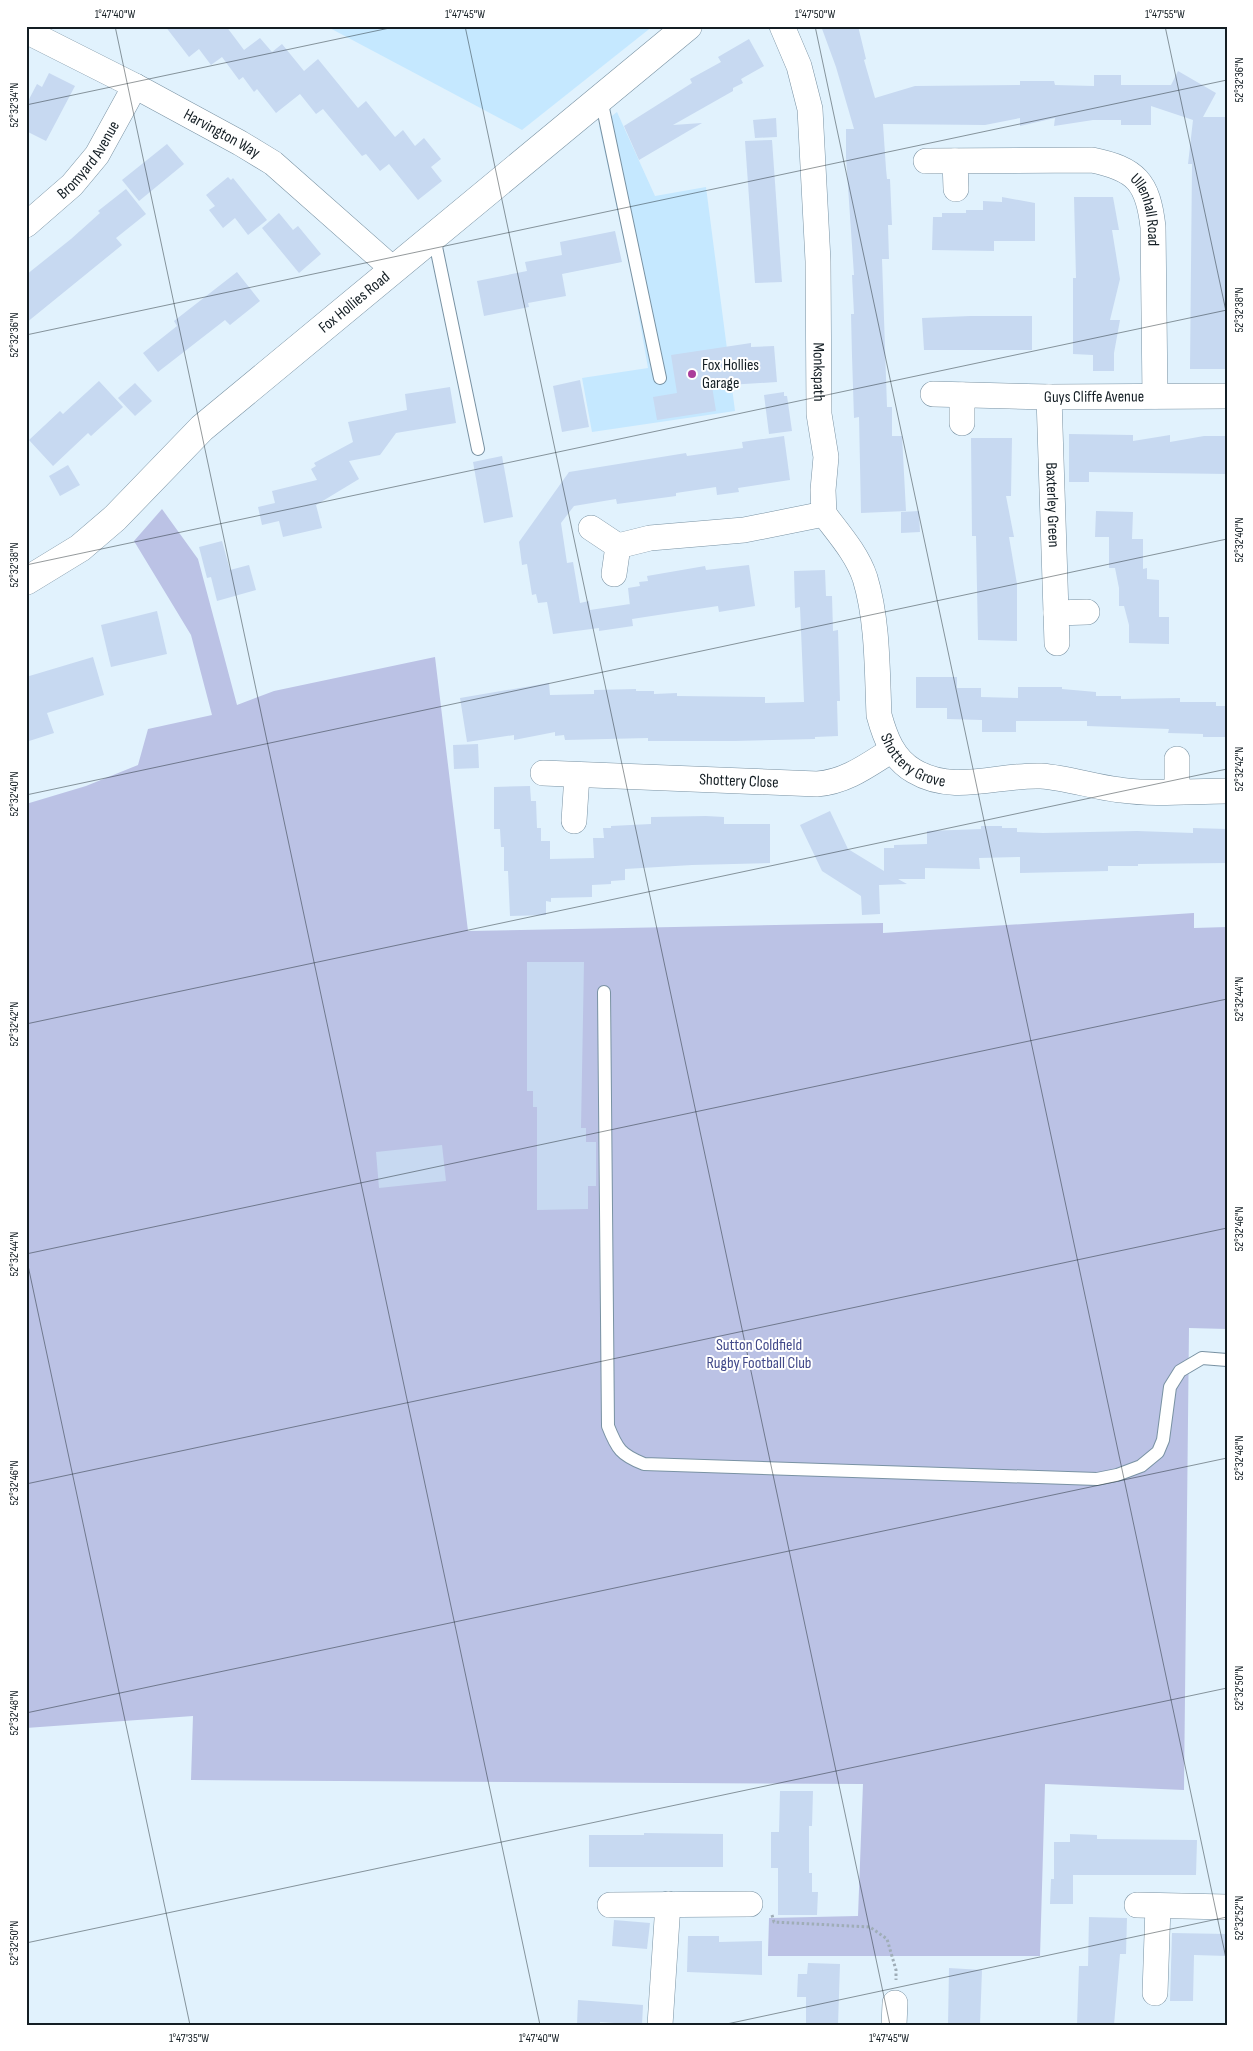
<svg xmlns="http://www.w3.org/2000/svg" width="1253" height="2051" viewBox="0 0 1253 2051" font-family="'Sofia Sans Condensed',sans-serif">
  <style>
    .built { fill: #c5e8ff }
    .green { fill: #bbc2e5 }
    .building { fill: #c7d9f1 }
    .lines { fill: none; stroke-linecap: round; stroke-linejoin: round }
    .service-casing { stroke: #7992a3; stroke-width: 14 }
    .minor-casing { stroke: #7992a3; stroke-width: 26 }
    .tertiary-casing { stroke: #7992a3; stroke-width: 29 }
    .path { stroke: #9fadb7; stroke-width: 3; stroke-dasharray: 2.5 2.5; stroke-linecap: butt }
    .service { stroke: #fff; stroke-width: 12 }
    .minor { stroke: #fff; stroke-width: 25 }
    .tertiary { stroke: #fff; stroke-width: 28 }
    .ticks { fill: none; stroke: #141e24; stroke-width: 1; stroke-opacity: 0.45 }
    .poi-dot { fill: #aa3c9a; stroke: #fff; stroke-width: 2 }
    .labels { text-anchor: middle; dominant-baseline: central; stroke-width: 4; stroke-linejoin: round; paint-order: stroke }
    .street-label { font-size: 16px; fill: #141e24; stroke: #fff }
    .poi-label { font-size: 16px; fill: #141e24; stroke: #fff; text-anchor: start }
    .park-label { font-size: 16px; fill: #424a8a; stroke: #fff }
    .neatline { fill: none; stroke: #141e24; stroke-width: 2 }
    .ticks-label { font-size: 12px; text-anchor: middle; fill: #141e24 }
  </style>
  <rect width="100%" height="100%" fill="#e1f2fd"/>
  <g class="built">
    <polygon points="326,26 653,26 522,130"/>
    <polygon points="617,112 655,196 706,187 735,411 592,432 582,378 648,368 632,277 599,126"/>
  </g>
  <polygon class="green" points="162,509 198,559 237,705 274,691 435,657 468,931 883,923 883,933 1194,913 1194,928 1227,927 1227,1329 1189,1328 1184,1790 1045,1784 1040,1956 768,1956 769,1918 858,1916 863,1784 191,1780 193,1716 26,1728 26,804 86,786 138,765 148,729 212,715 191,635 134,541"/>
  <g class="building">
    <polygon points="165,26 226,26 244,50 260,38 272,52 282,44 304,71 318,59 358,108 366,101 395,137 403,130 415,146 424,138 441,159 431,167 442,181 418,200 389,164 380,171 366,154 362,156 323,109 316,114 300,94 276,113 257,89 254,92 243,77 239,80 222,57 211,65 199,49 189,57"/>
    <polygon points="821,26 858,26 866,59 864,60 875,98 915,86 1020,85 1020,81 1054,81 1055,85 1094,86 1094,75 1121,75 1121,85 1171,85 1178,71 1216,93 1203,117 1227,117 1227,369 1190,369 1192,164 1188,164 1193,120 1151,106 1151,125 1121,125 1121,120 1093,120 1054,126 1055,118 1020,126 1020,118 985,125 883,124 886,169 887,179 890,179 892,225 888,225 889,259 882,259 887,407 892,407 892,436 902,436 906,511 861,513 859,417 854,418 852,356 851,314 854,314 852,275 854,275 846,157 846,129 854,129 836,67"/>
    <polygon points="749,39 764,66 741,79 743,83 733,88 733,91 673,125 702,123 639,160 624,126 692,83 690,79 721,62 718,57"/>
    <polygon points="49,73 75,86 46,141 26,131 26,105 37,84 42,87"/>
    <polygon points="776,118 777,137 755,138 753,120"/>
    <polygon points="772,140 782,282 755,283 745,141"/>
    <polygon points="167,144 184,164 139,201 122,180"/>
    <polygon points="228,177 231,180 233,178 267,220 248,235 235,218 223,228 209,210 215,206 206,195"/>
    <polygon points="126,189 146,214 116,238 122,245 26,323 26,275 71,239 100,213 98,211"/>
    <polygon points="1002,197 1035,203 1035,241 994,241 994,251 932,250 933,217 942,217 942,213 966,213 966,210 983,210 983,201 1002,202"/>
    <polygon points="1074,197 1113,197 1119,230 1112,230 1120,279 1110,320 1120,320 1114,353 1114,371 1093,371 1093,355 1073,354 1073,278 1076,278"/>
    <polygon points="279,213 293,230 298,226 321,254 299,273 262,228"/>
    <polygon points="615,231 622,262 562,274 566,296 528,303 529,307 484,316 477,281 527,271 525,262 562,255 560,242"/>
    <polygon points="237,272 260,301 230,325 225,320 158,372 143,353 177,326 174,321"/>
    <polygon points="970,316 1032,316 1032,350 924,350 922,318"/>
    <polygon points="751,343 751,347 774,346 777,382 712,386 716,411 657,420 653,397 677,393 671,355"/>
    <polygon points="580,380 589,427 562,432 553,386"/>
    <polygon points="99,381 123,407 91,436 88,433 53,466 29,440 60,411 63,414"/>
    <polygon points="135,383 152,401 135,416 118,398"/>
    <polygon points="450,387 456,423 396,433 380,455 349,461 359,479 316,505 322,528 283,537 279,521 262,525 258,507 275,503 272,491 317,480 311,469 316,466 314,463 353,442 348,422 407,410 405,394"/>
    <polygon points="784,392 784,396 787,396 792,431 769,434 764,395"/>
    <polygon points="1069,434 1133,435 1133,441 1170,435 1170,442 1204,436 1227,436 1227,474 1089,472 1089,482 1069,482"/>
    <polygon points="784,436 790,480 738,488 739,492 717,495 716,487 676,493 676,496 617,504 616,499 574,506 561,523 567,563 573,562 580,603 589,601 590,610 630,604 630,606 628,588 640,586 639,582 648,581 647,576 705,566 706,570 749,565 755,606 719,612 718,606 671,613 632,619 633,626 599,631 599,628 553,634 547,602 538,603 536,594 532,595 527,564 522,565 519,542 569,472 686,453 687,456 743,448 742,442"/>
    <polygon points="971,438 1012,438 1011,496 1006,496 1014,537 1009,537 1017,584 1017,641 978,640 976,536 972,536"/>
    <polygon points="502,456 513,517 484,523 473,462"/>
    <polygon points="68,465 80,485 60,496 49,476"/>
    <polygon points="919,511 920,532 901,533 901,512"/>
    <polygon points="1096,511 1133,512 1132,539 1143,539 1143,569 1147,568 1147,579 1159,580 1159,617 1169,617 1169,644 1129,643 1129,625 1124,606 1119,606 1119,588 1115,568 1109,568 1109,537 1095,537"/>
    <polygon points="222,541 230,570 249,565 256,590 217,601 211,577 207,578 199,547"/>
    <polygon points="825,570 826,596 832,596 833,631 838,630 840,701 837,701 838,736 815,737 815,739 735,741 648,741 648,738 565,740 564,735 555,736 555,732 514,740 514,735 467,742 460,698 549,683 550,695 594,694 594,690 636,689 636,691 654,691 654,694 677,693 677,696 765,697 765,703 804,702 800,607 795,608 794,571"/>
    <polygon points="157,611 167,654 111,667 101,625"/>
    <polygon points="93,657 104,695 47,713 54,733 26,742 26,677"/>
    <polygon points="916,677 957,677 957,688 981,688 981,697 1018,698 1018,687 1062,687 1062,689 1096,692 1096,696 1121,696 1121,699 1180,698 1180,702 1216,702 1216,706 1227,706 1227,737 1203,737 1203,734 1168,733 1169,729 1087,726 1087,721 1016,721 1016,732 982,732 982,720 947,719 947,708 916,708"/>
    <polygon points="478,744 479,768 454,769 453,745"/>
    <polygon points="530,786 531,801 536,801 537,828 541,828 541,841 550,841 550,859 594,858 593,838 604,838 603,828 611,828 611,826 651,824 651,817 706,816 724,817 724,824 770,824 770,863 692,865 625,869 625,880 611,881 611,884 592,885 592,897 551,898 551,902 546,901 546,915 510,916 508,871 504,871 504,847 501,847 500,829 494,829 494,787"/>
    <polygon points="830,811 848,849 884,871 884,848 894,848 894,845 927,844 927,831 981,829 981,826 1002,826 1002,828 1017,828 1017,832 1043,833 1137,831 1193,833 1193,828 1227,829 1227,863 1138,864 1138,866 1108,866 1108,871 1020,873 1020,857 979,858 980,869 925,868 925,879 898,879 907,884 879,885 880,914 862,915 861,896 822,871 800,825"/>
    <polygon points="527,962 584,962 581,1128 586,1128 586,1142 596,1142 596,1186 588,1186 588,1209 537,1210 537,1107 533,1107 533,1091 527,1091"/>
    <polygon points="442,1145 446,1181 379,1188 376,1152"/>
    <polygon points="780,1791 813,1791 812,1826 809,1826 809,1873 812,1873 812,1892 818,1892 817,1915 778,1915 778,1868 771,1868 771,1832 779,1832"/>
    <polygon points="644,1833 723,1834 723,1867 589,1867 589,1835 644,1835"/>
    <polygon points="1070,1834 1097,1835 1097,1839 1197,1840 1196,1875 1073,1875 1073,1904 1050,1904 1051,1879 1054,1879 1054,1842 1070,1842"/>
    <polygon points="1089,1917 1127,1918 1126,1954 1120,1954 1114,2025 1077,2025 1079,1966 1088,1966"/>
    <polygon points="614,1920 650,1923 647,1949 612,1946"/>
    <polygon points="1172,1933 1227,1934 1227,1956 1194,1955 1193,2001 1170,2001"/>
    <polygon points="688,1936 719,1936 719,1942 762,1941 762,1975 687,1972"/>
    <polygon points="808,1963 840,1964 838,2025 806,2025 806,1997 797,1997 798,1974 807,1974"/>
    <polygon points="949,1968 982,1970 980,2025 948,2025"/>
    <polygon points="578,2000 643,2005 642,2025 600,2022 600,2025 577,2025"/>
  </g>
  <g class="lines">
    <defs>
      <g id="service">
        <polyline points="601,99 660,378"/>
        <polyline points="434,237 478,449"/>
        <path d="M604,992L608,1426C617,1449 621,1455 644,1464L1097,1479L1117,1475L1141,1466L1158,1452L1163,1440L1170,1387L1180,1371L1202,1358L1227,1360"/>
      </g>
      <g id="minor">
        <path id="s1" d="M782,26L799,66L810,109L818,261L819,414L826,457L823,490L824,514"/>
        <path id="s2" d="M26,31L135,86L240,143L273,163L394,270"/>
        <path id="s3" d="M926,161L1092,160C1136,169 1148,182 1153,227L1155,396"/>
        <polyline points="955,161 956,189"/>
        <path id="s4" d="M26,225L72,185L97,155L135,86"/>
        <path id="s5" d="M933,394L1049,397L1227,396"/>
        <path id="s6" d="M1049,397L1057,643"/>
        <polyline points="962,423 962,395"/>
        <path id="s7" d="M824,514C839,534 857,554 865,578C878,621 877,670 879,715C885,737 893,759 914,771C954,795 999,774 1041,776C1068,778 1094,787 1120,790C1155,795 1192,791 1227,791"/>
        <polyline points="591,528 618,546 614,574"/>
        <polyline points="618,546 650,538 744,530 824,514"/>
        <polyline points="1056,613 1087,612"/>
        <polyline points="1177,759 1177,791"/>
        <path id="s8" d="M543,773L817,784C846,782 868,765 892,750"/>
        <polyline points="574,821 577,775"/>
        <polyline points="610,1905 750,1904"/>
        <polyline points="1137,1905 1227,1907"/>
        <polyline points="1155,1993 1158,1906"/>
        <polyline points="660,2025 668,1904"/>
        <polyline points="894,2025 895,2003"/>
      </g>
      <g id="tertiary">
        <path id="s9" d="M26,581L80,548L115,518L202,428L688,26"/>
      </g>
    </defs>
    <use href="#service" class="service-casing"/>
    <use href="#minor" class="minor-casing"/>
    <use href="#tertiary" class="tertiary-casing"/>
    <polyline class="path" points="772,1915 774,1922 870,1927 887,1939 896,1970 896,1980"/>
    <use href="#service" class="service"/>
    <use href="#minor" class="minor"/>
    <use href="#tertiary" class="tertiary"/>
  </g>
  <path class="ticks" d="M115,26L540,2025M465,26L890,2025M815,26L1227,1963M1165,26L1227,316M26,105L399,26M26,335L1227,80M26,565L1227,310M26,795L1227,539M26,1024L1227,769M26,1254L1227,999M26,1256L190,2025M26,1484L1227,1228M26,1713L1227,1458M26,1943L1227,1688M722,2025L1227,1917"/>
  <circle class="poi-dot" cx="692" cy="374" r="5"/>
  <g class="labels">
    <g class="street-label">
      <text stroke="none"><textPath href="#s2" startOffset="221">Harvington Way</textPath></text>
      <text stroke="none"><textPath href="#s4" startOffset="91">Bromyard Avenue</textPath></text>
      <text stroke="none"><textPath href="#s3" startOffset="248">Ullenhall Road</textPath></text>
      <text stroke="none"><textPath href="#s9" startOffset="432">Fox Hollies Road</textPath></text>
      <text stroke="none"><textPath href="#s1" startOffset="351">Monkspath</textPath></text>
      <text stroke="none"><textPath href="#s5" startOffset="161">Guys Cliffe Avenue</textPath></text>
      <text stroke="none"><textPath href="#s6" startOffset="108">Baxterley Green</textPath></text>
      <text stroke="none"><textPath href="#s7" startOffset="275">Shottery Grove</textPath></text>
      <text stroke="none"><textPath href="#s8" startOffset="196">Shottery Close</textPath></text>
    </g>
    <g class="poi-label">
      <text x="702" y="365">Fox Hollies<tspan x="702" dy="18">Garage</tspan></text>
    </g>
    <g class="park-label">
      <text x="759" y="1345">Sutton Coldfield<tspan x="759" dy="18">Rugby Football Club</tspan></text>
    </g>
  </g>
  <rect width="1253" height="2051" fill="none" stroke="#ffffff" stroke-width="55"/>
  <rect x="28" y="28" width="1198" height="1996" class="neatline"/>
  <g class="ticks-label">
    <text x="115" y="18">1°47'40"W</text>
    <text x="465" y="18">1°47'45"W</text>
    <text x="815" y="18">1°47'50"W</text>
    <text x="1165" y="18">1°47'55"W</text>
    <text transform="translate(1239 80) rotate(-90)" y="4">52°32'36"N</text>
    <text transform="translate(14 105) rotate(-90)" y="4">52°32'34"N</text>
    <text transform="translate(1239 310) rotate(-90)" y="4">52°32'38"N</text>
    <text transform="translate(14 335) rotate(-90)" y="4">52°32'36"N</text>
    <text transform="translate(1239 540) rotate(-90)" y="4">52°32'40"N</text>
    <text transform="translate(14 565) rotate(-90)" y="4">52°32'38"N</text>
    <text transform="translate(1239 769) rotate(-90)" y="4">52°32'42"N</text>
    <text transform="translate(14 794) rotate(-90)" y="4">52°32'40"N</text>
    <text transform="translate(1239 999) rotate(-90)" y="4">52°32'44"N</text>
    <text transform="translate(14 1024) rotate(-90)" y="4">52°32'42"N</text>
    <text transform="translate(1239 1229) rotate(-90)" y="4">52°32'46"N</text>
    <text transform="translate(14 1254) rotate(-90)" y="4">52°32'44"N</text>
    <text transform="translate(1239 1458) rotate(-90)" y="4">52°32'48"N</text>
    <text transform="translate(14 1483) rotate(-90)" y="4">52°32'46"N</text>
    <text transform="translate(1239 1688) rotate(-90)" y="4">52°32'50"N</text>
    <text transform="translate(14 1713) rotate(-90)" y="4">52°32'48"N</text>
    <text transform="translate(1239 1918) rotate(-90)" y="4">52°32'52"N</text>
    <text transform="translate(14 1943) rotate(-90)" y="4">52°32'50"N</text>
    <text x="189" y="2042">1°47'35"W</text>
    <text x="539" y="2042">1°47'40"W</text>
    <text x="889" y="2042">1°47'45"W</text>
  </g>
</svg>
